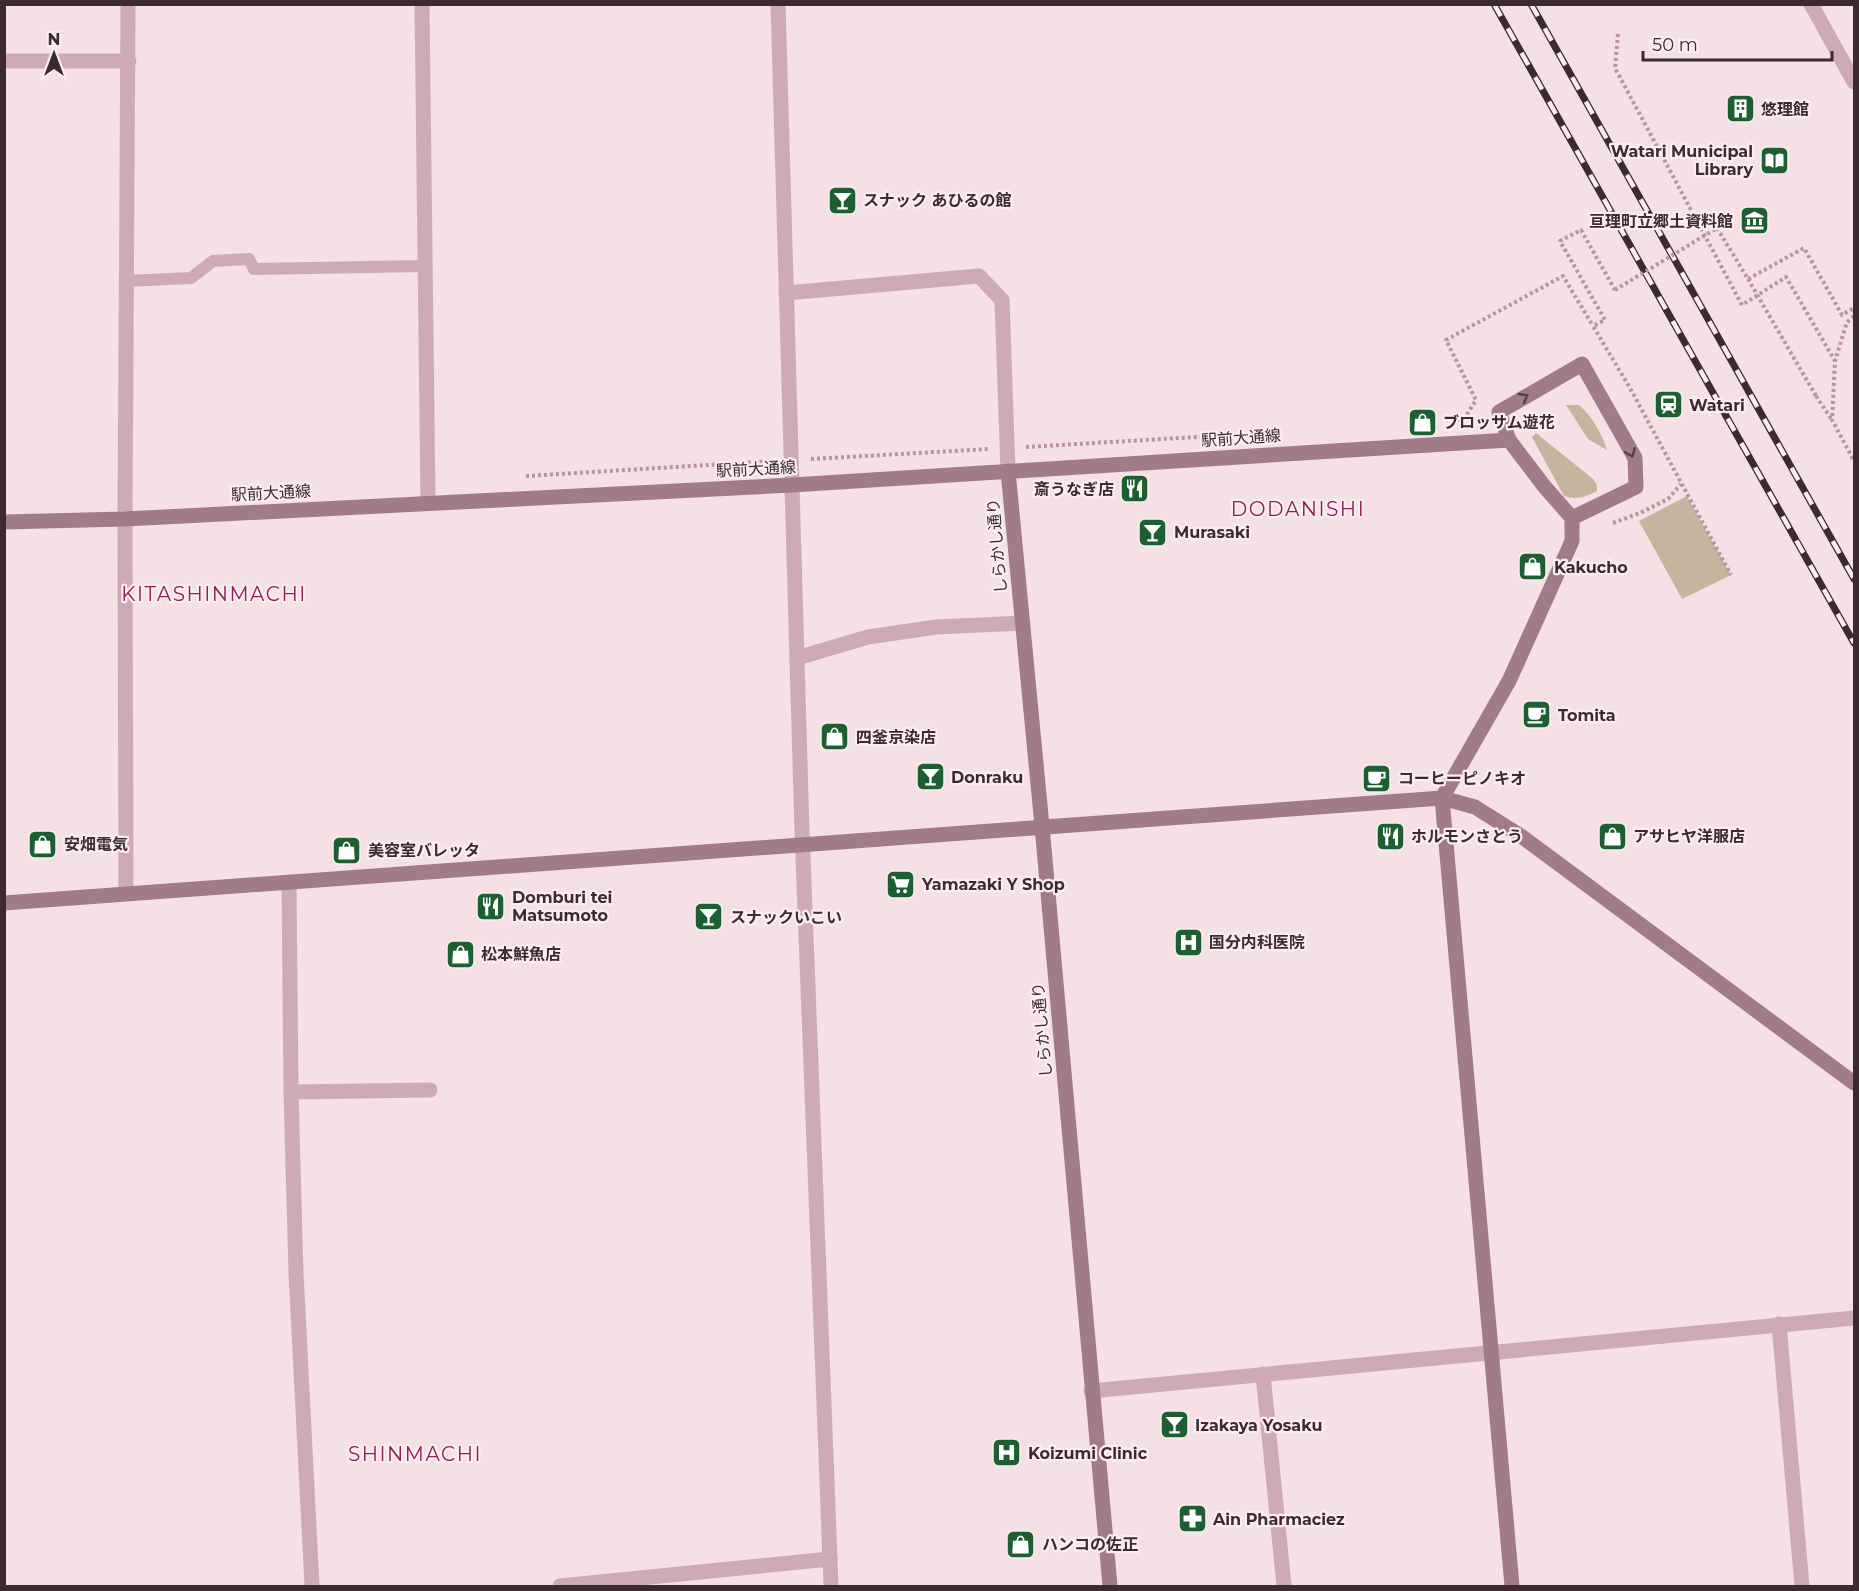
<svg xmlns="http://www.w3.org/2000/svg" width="1859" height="1591" viewBox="0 0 1859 1591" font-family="Montserrat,'Noto Sans JP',sans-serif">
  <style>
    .green { fill: #c5b49e }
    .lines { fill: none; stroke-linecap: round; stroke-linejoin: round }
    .path { stroke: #ba94a1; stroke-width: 4; stroke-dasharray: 3 3; stroke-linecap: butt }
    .lane { stroke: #ceaab6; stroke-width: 12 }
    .street { stroke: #ceaab6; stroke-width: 15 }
    .secondary { stroke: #a27b8b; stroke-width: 15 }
    .rail-casing { stroke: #3b2a32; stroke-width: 7 }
    .rail { stroke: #fbedf0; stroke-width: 4.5; stroke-dasharray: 14; stroke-linecap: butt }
    .path-bridge { stroke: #ba94a1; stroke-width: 4; stroke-dasharray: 3 3; stroke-linecap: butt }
    .oneway { stroke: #553e48 }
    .labels { text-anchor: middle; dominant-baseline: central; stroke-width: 4.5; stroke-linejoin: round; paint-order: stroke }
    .poi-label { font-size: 16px; font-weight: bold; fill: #3b2a32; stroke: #fbedf0; text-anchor: start }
    .street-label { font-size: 16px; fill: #3b2a32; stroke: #fbedf0 }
    .quarter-label { font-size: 20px; letter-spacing: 1.5px; fill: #8f1e5b; stroke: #fbedf0 }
  </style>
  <rect width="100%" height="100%" fill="#f4e0e5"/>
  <g class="green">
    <path d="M1566,405H1579C1592,416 1602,434 1607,450L1588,439Z"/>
    <path d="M1536,433L1593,479L1597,485V491C1585,497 1578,500 1564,496L1532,437Z"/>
    <polygon points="1687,496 1731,575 1682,599 1639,521"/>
  </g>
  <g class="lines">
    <g class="path">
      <polyline points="1618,34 1615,68 1742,305 1786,277 1835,361"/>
      <polyline points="1717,228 1748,279 1804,248 1842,315 1854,308"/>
      <polyline points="1615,290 1581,230 1560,241 1605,320 1593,326 1630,388 1731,575"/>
      <polyline points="1854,316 1847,322 1835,361 1832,420 1854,461"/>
      <polyline points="1816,396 1832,420"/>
      <polyline points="1457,421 1466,416 1476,400 1446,340 1563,276 1593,326"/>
      <polyline points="1026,447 1231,435"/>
      <polyline points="811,459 989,449"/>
      <polyline points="526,476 773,461"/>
      <polyline points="1613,523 1640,513 1668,499 1681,484"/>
    </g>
    <polyline class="lane" points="127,281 191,278 213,261 249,259 254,269 425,266"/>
    <g class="street">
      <polyline points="422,4 428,503"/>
      <polyline points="778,4 802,831 831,1586"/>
      <polyline points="1811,4 1854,82"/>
      <polyline points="4,61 129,61"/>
      <polyline points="786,293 979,276 1002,300 1008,471"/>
      <polyline points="797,658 868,637 936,627 1023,623"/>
      <polyline points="289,882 291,1092 296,1273 312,1586"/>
      <polyline points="126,893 125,519 128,4"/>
      <polyline points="291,1092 430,1090"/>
      <polyline points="1779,1324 1802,1586"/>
      <polyline points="1263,1374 1284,1586"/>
      <polyline points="1091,1391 1854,1318"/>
      <polyline points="560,1586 830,1559"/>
    </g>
    <g class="secondary">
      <polyline points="1008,471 1042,826 1110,1586"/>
      <polyline points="4,522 125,519 792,485 1509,440"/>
      <polyline points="4,903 1442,798 1475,807 1521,836 1854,1083"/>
      <polyline points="1512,1586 1442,798 1509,681 1572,541 1572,518 1544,486 1509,440 1499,412 1582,364 1635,458 1636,487 1572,518"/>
    </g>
    <defs>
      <g id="rail">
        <polyline points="1494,4 1854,643"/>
        <polyline points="1531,4 1854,579"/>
      </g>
    </defs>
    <use href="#rail" class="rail-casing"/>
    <use href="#rail" class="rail"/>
    <g class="path-bridge">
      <polyline points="1748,279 1816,396"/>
      <polyline points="1615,290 1717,228"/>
    </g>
  </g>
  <defs><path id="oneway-chevron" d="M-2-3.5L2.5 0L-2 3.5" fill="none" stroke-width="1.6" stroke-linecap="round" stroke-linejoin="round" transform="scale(1.5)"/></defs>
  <g class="oneway">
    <use href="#oneway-chevron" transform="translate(1524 397) rotate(-30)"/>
    <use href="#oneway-chevron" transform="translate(1631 453) rotate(67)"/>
  </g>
  <defs>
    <symbol id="building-square" viewBox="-11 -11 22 22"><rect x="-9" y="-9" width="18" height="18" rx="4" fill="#1d5f30" stroke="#fbedf0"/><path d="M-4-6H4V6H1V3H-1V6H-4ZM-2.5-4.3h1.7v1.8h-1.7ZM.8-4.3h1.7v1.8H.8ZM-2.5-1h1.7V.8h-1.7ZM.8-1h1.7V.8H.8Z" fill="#fff"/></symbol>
    <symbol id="library-square" viewBox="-11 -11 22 22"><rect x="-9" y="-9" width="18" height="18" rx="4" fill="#1d5f30" stroke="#fbedf0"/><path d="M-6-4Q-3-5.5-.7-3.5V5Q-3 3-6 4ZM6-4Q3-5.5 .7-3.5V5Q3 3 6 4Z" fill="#fff"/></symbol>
    <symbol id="bar-square" viewBox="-11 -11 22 22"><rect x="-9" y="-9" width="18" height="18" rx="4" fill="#1d5f30" stroke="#fbedf0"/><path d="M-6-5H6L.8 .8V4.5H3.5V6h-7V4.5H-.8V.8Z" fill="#fff"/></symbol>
    <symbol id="museum-square" viewBox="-11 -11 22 22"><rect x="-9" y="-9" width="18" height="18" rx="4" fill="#1d5f30" stroke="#fbedf0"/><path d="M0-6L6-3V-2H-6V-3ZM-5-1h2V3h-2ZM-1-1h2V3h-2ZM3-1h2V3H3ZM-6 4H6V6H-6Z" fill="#fff"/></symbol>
    <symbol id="station-square" viewBox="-11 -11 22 22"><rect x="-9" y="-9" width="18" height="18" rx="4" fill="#1d5f30" stroke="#fbedf0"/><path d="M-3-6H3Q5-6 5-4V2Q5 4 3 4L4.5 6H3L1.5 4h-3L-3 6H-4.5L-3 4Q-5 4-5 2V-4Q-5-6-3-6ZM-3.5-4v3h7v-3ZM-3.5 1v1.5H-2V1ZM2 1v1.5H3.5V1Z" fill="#fff"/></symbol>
    <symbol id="shop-square" viewBox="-11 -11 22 22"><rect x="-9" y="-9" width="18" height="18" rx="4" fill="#1d5f30" stroke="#fbedf0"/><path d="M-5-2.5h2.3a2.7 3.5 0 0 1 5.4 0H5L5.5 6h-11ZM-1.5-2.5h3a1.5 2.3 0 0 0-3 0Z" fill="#fff"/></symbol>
    <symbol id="restaurant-square" viewBox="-11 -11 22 22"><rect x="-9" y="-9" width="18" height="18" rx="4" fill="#1d5f30" stroke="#fbedf0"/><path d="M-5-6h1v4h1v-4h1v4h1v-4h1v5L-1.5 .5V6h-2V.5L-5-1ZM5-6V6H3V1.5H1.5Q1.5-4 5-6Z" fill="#fff"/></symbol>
    <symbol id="cafe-square" viewBox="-11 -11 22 22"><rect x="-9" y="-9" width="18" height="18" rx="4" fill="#1d5f30" stroke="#fbedf0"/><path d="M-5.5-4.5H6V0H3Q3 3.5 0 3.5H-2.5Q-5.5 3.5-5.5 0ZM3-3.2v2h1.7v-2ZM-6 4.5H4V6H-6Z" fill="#fff"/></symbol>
    <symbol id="supermarket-square" viewBox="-11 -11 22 22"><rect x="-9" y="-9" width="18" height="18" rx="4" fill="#1d5f30" stroke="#fbedf0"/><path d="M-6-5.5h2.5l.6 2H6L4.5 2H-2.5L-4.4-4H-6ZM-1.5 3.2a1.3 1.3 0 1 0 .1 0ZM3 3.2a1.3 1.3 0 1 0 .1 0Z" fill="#fff"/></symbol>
    <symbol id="hospital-square" viewBox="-11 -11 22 22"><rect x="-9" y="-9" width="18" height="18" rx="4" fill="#1d5f30" stroke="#fbedf0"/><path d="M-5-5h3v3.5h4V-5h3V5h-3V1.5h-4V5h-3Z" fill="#fff"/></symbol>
    <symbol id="pharmacy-square" viewBox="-11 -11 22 22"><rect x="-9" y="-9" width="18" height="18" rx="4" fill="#1d5f30" stroke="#fbedf0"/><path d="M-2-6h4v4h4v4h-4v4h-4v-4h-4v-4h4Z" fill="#fff"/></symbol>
  </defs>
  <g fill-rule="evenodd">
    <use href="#building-square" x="1724" y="92" width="33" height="33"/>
    <use href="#library-square" x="1758" y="144" width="33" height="33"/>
    <use href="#bar-square" x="826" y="184" width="33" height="33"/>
    <use href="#museum-square" x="1738" y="204" width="33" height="33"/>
    <use href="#station-square" x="1652" y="388" width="33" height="33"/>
    <use href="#shop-square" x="1406" y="406" width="33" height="33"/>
    <use href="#restaurant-square" x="1118" y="472" width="33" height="33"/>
    <use href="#bar-square" x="1136" y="516" width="33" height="33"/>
    <use href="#shop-square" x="1516" y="550" width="33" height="33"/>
    <use href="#cafe-square" x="1520" y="698" width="33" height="33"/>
    <use href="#shop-square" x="818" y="720" width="33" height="33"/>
    <use href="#bar-square" x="914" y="760" width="33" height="33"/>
    <use href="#cafe-square" x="1360" y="762" width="33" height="33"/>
    <use href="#restaurant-square" x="1374" y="820" width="33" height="33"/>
    <use href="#shop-square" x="1596" y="820" width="33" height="33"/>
    <use href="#shop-square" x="26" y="828" width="33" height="33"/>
    <use href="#shop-square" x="330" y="834" width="33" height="33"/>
    <use href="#supermarket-square" x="884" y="868" width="33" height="33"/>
    <use href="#restaurant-square" x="474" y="890" width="33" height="33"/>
    <use href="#bar-square" x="692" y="900" width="33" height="33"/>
    <use href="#hospital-square" x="1172" y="926" width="33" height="33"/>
    <use href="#shop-square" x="444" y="938" width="33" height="33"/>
    <use href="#bar-square" x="1158" y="1408" width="33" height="33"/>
    <use href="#hospital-square" x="990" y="1436" width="33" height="33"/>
    <use href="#pharmacy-square" x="1176" y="1502" width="33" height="33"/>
    <use href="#shop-square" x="1004" y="1528" width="33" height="33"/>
  </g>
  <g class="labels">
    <g class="poi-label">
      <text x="1761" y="109">悠理館</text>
      <text x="1753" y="151" text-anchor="end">Watari Municipal<tspan x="1753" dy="18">Library</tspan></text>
      <text x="863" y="200">スナック あひるの館</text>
      <text x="1733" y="221" text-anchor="end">亘理町立郷土資料館</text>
      <text x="1689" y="405">Watari</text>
      <text x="1443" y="422">ブロッサム遊花</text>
      <text x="1114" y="489" text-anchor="end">斎うなぎ店</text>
      <text x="1174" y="532">Murasaki</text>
      <text x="1554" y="567">Kakucho</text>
      <text x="1558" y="715">Tomita</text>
      <text x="856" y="737">四釜京染店</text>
      <text x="951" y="777">Donraku</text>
      <text x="1398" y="778">コーヒーピノキオ</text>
      <text x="1411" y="836">ホルモンさとう</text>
      <text x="1633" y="836">アサヒヤ洋服店</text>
      <text x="64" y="844">安畑電気</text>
      <text x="368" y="850">美容室バレッタ</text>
      <text x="922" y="884">Yamazaki Y Shop</text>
      <text x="512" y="897">Domburi tei<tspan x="512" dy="18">Matsumoto</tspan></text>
      <text x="730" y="917">スナックいこい</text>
      <text x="1209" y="942">国分内科医院</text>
      <text x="481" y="954">松本鮮魚店</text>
      <text x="1195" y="1425">Izakaya Yosaku</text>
      <text x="1028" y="1453">Koizumi Clinic</text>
      <text x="1213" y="1519">Ain Pharmaciez</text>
      <text x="1042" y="1544">ハンコの佐正</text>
    </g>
    <g class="street-label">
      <text transform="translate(1241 438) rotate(-4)">駅前大通線</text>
      <text transform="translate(756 469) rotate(-3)">駅前大通線</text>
      <text transform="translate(271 493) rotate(-3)">駅前大通線</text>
      <text transform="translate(997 546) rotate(-95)">しらかし通り</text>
      <text transform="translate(1042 1030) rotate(-95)">しらかし通り</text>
    </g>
    <g class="quarter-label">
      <text x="1298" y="509">DODANISHI</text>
      <text x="214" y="594">KITASHINMACHI</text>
      <text x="415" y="1454">SHINMACHI</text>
    </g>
  </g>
  <rect width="1859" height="1591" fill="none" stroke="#3b2a32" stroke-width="12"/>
  <g transform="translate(54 54)" stroke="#fbedf0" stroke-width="4.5" paint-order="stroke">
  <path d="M0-4.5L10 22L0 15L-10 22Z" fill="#3b2a32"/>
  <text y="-9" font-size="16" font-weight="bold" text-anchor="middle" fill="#3b2a32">N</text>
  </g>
  <path d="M1643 51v9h189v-9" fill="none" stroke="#3b2a32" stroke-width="3"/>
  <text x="1652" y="51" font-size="18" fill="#3b2a32" stroke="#fbedf0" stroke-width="4.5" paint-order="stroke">50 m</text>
</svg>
